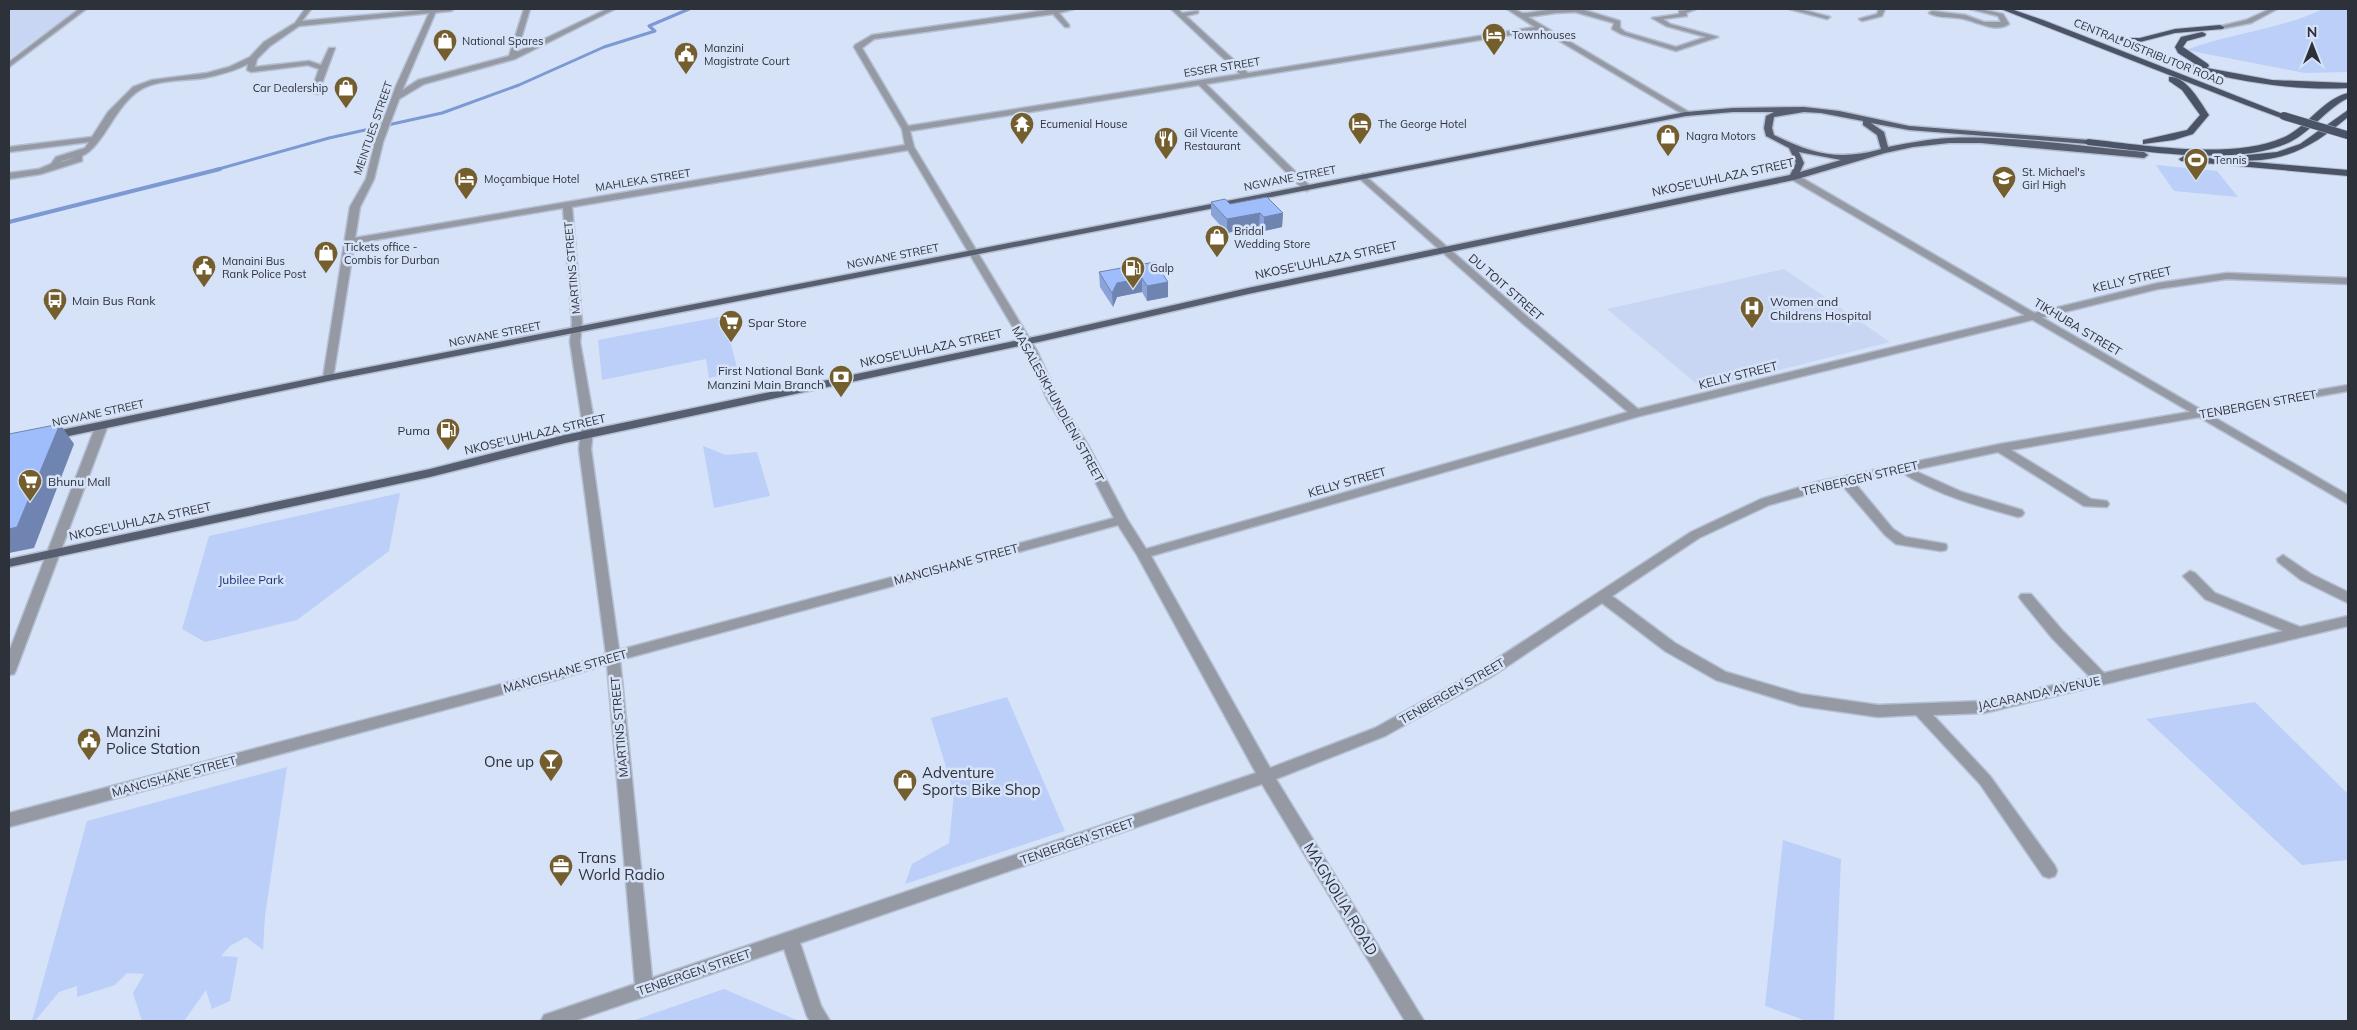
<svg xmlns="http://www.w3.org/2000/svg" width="2357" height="1030" viewBox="0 0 2357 1030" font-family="Mulish,sans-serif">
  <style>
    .built { fill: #c8d6f3 }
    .green { fill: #bbcff9 }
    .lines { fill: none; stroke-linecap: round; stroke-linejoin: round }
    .stream-far1 { stroke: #7c99d4; stroke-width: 3 }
    .stream { stroke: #7c99d4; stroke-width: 4 }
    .minor-casing { stroke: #b4bfd2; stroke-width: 3 }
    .tertiary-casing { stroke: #b4bfd2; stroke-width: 3 }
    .primary-casing { stroke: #b4bfd2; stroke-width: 3 }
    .trunk-casing { stroke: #b4bfd2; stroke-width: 2 }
    .minor { fill: #9599a3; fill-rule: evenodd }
    .tertiary { fill: #9599a3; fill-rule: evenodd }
    .primary { fill: #565e6f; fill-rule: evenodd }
    .trunk { fill: #4b5466; fill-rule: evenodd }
    .trunk-bridge-casing { stroke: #b4bfd2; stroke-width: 9; stroke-linecap: butt }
    .trunk-bridge { stroke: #4b5466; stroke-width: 8 }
    .wall { fill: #89a3d8 }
    .shaded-wall { fill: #6f84b0 }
    .building { fill: #9fbdfb; stroke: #6f84b0 }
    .labels { text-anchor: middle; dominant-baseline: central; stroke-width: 5; stroke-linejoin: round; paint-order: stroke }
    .far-poi-label { font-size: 11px; fill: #2d313a; stroke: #d6e2f8; text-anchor: start }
    .far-street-label { font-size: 11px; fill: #2d313a; stroke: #d6e2f8 }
    .street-label { font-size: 12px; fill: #2d313a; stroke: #d6e2f8 }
    .poi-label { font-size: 12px; fill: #2d313a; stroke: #d6e2f8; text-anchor: start }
    .park-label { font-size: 12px; fill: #173379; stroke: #d6e2f8 }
    .near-poi-label { font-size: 15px; fill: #2d313a; stroke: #d6e2f8; text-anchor: start }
    .near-street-label { font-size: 15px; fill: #2d313a; stroke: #d6e2f8 }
  </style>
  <rect width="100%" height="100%" fill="#d6e2f8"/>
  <g class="built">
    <polygon points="9,9 77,9 9,59"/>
    <polygon points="1784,269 1890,342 1703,389 1607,309"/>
  </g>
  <g class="green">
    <path d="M2323,9H2348V72L2305,73L2186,50C2231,33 2279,30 2323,9Z"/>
    <polygon points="2156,165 2217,171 2238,197 2174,191"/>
    <polygon points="724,316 738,372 709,378 706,359 602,380 598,340"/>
    <polygon points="703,446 726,455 757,452 770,496 714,508"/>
    <polygon points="400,493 389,551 297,620 205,642 182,629 209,536"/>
    <polygon points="1007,697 1065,831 905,884 912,864 949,843 954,793 931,718"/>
    <polygon points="2255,702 2348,794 2348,860 2302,865 2146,719"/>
    <polygon points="287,767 265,916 263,950 246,937 230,946 221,956 238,957 230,1001 212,1009 206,990 184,1021 142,1021 133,993 144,974 127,973 115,985 77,997 77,986 59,992 35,1021 32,1021 87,821"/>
    <polygon points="1783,840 1841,859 1834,1021 1807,1021 1765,1006"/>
    <polygon points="724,989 799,1021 632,1021"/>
  </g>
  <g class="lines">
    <polyline class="stream-far1" points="215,170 329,138 442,113 519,85 604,47 655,31 649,26 689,9"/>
    <polyline class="stream" points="9,222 220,169"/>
    <defs>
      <g id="minor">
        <polygon points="79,9 86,9 9,67 9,62"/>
        <path d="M305,9H311L302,21L433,9H454L451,11L299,26L270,46L257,59L255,67L309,61L321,65L329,48H335L318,94L311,92L319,69L308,65L251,72L247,70L248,64C234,71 220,75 204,78C184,81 158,79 140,90C115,105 104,146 82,156V161L41,174L9,179V173L39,169L51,164L56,157L85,148L89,142L9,152V147L92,137L108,112L133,87L152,80L207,73L229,67L250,57L264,42L295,23ZM73,158H74L61,162L62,161Z"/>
        <polygon points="524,9 530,9 517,52 607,9 615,9 515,59 424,84 399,99 392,97 418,80 509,56"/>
        <path d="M1054,9H1074L1059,13L1069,25V27H1065L1053,14L874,39L862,48L908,126L1240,74L1171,9H1178L1182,13L1198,11V13L1186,16L1248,73L1535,27L1507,9H1514L1522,13H1527L1554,9H1581L1620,21V28L1625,32L1676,47L1706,37L1666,26L1652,18L1679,14V11L1696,9L1686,13L1687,16L1663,19L1670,24L1718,37L1676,51L1621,34L1612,29L1614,23L1575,12L1556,13L1528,17L1689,112V116H1686L1541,30L1206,84L1310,186L1311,188L1307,191L1304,190L1199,85L910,131L914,147L1037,351L1059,399L1088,445L1127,519L1146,549L1628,412L1521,322L1360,179L1359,177L1363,174L1529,318L1638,409L2158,283L2227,273L2348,278V284L2227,279L2158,289L1640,416L1151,556L1270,768L1375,728L1481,669L1691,532L1761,499L1817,482L2000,444L2348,385V391L2011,450L2091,499L2107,501L2109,504L2107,507L2084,506L1998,452L1913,470L1962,492L2022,510L2024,513L2022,516L2018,517C1978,506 1937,495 1901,472L1854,482L1893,529L1905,537L1946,544L1947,547L1946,550L1941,551L1896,544L1885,535L1842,485L1769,505L1699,538L1612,596L1675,643L1726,672L1801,694L1878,705L1984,701L2090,677L2052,638L2021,600L2019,597L2021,594H2031L2062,630L2104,673L2283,631L2205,599L2183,576L2190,571L2195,573L2215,593L2300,627L2348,616V626L1984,713L1933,715L1990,776L2055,866L2057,871L2055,876L2049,878L2043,876L1980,784L1916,715L1878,717L1801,706L1716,680L1665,651L1602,603L1491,677L1385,736L1276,779L1424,1021H1405L1262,784L800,943L821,1006L830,1021H810L807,1016L784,949L574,1021H541L544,1015L635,984L607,664L559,679L9,827V813L559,669L606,654L579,449L582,421L570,342L572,323L563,208L351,244L346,241L348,239L905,145L902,129L854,47L855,45L872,35ZM908,150L1027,351L1047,399L1076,445L1114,518L619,650L591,449L594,421L580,342L582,323L572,207ZM1118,525L1137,555L1256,773L652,978L620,660Z"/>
        <polygon points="1789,9 1800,9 1830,17 1827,19"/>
        <polygon points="1879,9 1885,9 1882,16 1862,21 1859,19 1877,14"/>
        <path d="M1970,9H1981L2003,14L2009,24C1996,33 1977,22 1964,19C1953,16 1938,19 1929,13L1932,11L1965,15L1984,22H2001L1998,16Z"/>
        <polygon points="102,422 108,425 16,670 14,674 9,675 9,652 96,425"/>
        <polygon points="2283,555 2311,574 2348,592 2348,603 2301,580 2278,562 2277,559"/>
      </g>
      <g id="tertiary">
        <polygon points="431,9 437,9 404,86 383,142 374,179 360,207 333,378 332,380 324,380 323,378 350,207 366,179 375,142 396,86"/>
        <polygon points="2270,9 2277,9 2251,23 2220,29 2217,27 2246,20"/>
        <polygon points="1791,175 1797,175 2348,495 2348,504 1791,179"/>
      </g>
      <path id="primary" d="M1804,107L1839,111L1909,126L2088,140L2092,142L2088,144L1909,130L1871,123L1884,132L1888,147C1908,143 1929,139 1949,138C2014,135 2080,147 2144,152L2148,155L2144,158L1981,143H1949L1913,147L1885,153L1794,180L1248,294L1043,341L565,443L430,477L9,567V559L430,469L565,435L1043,335L1248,288L1790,175L1796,163L1789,148L1766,136L1764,128L1766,116L1774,112H1733L1686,116L328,381L50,440L44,436L46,433L328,375L1686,112L1733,108ZM1804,112L1821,113L1863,121V125L1877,135L1881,149C1839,161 1812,154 1774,135L1772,128L1774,117ZM1799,152L1841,160L1800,172L1804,163Z"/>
      <g id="trunk">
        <polygon points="2001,9 2011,9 2043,20 2288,116 2281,118 2246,105"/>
        <polygon points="2220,25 2224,27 2223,29 2175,33 2140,42 2127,42 2090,33 2094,31 2127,38 2140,38 2175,29"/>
        <path d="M2202,32L2206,34L2205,36L2187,41L2183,47L2208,64L2209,66L2207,68L2272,80L2348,83V88C2291,91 2236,81 2180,66C2169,64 2153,62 2144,55L2148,53L2200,67L2178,53L2175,47L2181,37Z"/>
        <path d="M2169,77C2186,75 2201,103 2209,115L2193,134L2174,140L2143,144V140L2187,130L2200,115L2182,90L2169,81Z"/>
        <path d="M2348,93V98C2326,109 2312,131 2290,142C2237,167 2145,151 2088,145L2083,142L2088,139C2143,145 2231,160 2282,138C2307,128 2322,99 2348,93Z"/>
        <path d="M2348,110V117C2322,139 2296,157 2261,160C2254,160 2247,162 2242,158L2247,155L2277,152L2300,144Z"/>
        <polygon points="2184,156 2348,170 2348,176 2181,161 2179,159"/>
      </g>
    </defs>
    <use href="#minor" class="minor-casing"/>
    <use href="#tertiary" class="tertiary-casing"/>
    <use href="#primary" class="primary-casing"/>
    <use href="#trunk" class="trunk-casing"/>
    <use href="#minor" class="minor"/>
    <use href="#tertiary" class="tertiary"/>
    <use href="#primary" class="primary"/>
    <use href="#trunk" class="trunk"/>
    <defs>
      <polyline id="trunk-bridge" points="2284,116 2347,135"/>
    </defs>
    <use href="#trunk-bridge" class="trunk-bridge-casing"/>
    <use href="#trunk-bridge" class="trunk-bridge"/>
  </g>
  <g class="wall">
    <polygon points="1211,202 1283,213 1282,227 1264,231 1259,226 1227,233 1211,215"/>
    <polygon points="1155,262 1168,297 1147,301 1142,292 1117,297 1113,307 1100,287 1099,272"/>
  </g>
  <g class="shaded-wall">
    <polygon points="1260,213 1259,226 1227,233 1227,219"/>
    <polygon points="1283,213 1282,227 1264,231 1264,217"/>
    <polygon points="1142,278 1142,292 1117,297 1113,307 1112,293 1117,283"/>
    <polygon points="1168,282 1168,297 1147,301 1147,286"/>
    <polygon points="60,424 74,444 34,548 9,553 9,529"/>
  </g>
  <g class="building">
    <polygon points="1267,197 1283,213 1264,217 1260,213 1227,219 1211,202 1225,199 1230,204"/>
    <polygon points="1155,262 1168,282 1147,286 1142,278 1117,283 1112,293 1099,272"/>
    <polygon points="60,424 17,527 9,529 9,434"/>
  </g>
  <defs>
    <symbol id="hotel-pin" viewBox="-11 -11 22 30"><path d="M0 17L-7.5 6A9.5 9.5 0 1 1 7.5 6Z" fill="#745e2e" stroke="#d6e2f8"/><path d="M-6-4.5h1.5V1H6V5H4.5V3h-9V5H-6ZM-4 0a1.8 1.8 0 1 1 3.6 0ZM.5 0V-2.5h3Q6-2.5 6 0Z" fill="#fff"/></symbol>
    <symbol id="shop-pin" viewBox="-11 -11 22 30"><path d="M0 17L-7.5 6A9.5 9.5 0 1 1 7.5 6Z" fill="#745e2e" stroke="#d6e2f8"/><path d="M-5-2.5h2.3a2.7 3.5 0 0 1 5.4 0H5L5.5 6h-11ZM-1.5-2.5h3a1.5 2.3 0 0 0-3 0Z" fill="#fff"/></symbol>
    <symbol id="civic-pin" viewBox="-11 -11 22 30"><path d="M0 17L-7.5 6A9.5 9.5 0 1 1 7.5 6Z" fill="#745e2e" stroke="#d6e2f8"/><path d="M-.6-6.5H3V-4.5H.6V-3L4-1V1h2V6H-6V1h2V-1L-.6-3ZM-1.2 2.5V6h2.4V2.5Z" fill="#fff"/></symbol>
    <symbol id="temple-pin" viewBox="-11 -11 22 30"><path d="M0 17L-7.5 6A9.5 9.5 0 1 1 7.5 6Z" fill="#745e2e" stroke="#d6e2f8"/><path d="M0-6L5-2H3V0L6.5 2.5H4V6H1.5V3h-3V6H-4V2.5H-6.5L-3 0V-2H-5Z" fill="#fff"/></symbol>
    <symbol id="restaurant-pin" viewBox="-11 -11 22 30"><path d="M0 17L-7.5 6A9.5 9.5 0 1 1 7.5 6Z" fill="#745e2e" stroke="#d6e2f8"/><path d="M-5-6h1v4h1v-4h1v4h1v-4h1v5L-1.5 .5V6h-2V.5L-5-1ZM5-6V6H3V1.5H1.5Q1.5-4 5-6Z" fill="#fff"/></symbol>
    <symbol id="stadium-pin" viewBox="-11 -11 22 30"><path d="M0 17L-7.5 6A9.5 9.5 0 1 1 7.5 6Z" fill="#745e2e" stroke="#d6e2f8"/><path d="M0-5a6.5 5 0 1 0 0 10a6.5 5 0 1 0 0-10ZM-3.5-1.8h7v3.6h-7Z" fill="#fff"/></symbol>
    <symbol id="school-pin" viewBox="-11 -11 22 30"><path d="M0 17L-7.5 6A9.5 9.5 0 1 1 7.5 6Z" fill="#745e2e" stroke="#d6e2f8"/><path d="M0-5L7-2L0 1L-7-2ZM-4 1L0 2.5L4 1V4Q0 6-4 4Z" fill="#fff"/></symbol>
    <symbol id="fuel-pin" viewBox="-11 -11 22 30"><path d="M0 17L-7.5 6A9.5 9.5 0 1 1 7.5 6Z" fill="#745e2e" stroke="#d6e2f8"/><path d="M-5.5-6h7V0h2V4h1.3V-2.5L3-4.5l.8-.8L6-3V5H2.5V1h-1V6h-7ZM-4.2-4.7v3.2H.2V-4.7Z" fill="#fff"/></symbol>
    <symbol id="bus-pin" viewBox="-11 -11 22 30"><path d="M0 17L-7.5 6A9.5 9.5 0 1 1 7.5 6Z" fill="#745e2e" stroke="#d6e2f8"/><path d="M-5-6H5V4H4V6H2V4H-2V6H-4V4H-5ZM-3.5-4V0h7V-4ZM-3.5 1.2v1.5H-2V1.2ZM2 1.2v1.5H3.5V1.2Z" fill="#fff"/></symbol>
    <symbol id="hospital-pin" viewBox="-11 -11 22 30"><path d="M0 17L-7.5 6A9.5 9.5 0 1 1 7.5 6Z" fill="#745e2e" stroke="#d6e2f8"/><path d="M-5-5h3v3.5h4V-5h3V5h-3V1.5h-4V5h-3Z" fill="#fff"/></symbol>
    <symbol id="supermarket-pin" viewBox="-11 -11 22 30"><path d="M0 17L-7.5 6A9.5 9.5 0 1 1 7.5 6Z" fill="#745e2e" stroke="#d6e2f8"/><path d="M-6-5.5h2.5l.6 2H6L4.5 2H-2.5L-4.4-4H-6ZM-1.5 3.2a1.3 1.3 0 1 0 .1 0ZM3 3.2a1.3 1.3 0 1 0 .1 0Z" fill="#fff"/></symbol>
    <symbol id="bank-pin" viewBox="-11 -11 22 30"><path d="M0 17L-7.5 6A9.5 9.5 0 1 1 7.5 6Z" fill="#745e2e" stroke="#d6e2f8"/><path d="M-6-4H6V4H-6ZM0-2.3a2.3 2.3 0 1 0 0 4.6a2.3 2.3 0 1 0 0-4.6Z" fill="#fff"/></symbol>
    <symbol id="bar-pin" viewBox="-11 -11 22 30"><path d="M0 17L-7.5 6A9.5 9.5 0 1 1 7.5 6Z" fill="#745e2e" stroke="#d6e2f8"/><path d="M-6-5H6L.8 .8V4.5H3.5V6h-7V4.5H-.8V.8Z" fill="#fff"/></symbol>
    <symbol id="office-pin" viewBox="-11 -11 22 30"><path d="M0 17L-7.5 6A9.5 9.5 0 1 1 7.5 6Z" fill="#745e2e" stroke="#d6e2f8"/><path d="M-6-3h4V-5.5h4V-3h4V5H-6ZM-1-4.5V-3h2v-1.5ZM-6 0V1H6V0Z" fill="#fff"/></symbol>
  </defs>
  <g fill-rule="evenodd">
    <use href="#hotel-pin" x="1480" y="21" width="28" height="38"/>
    <use href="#shop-pin" x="431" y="27" width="28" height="38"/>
    <use href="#civic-pin" x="672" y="40" width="28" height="38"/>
    <use href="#shop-pin" x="332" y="74" width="28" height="38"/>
    <use href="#temple-pin" x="1008" y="110" width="28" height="38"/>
    <use href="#hotel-pin" x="1346" y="110" width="28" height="38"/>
    <use href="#shop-pin" x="1654" y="122" width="28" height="38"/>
    <use href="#restaurant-pin" x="1152" y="125" width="28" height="38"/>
    <use href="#stadium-pin" x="2182" y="146" width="28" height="38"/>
    <use href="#school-pin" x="1990" y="164" width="28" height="38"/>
    <use href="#hotel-pin" x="452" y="165" width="28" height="38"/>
    <use href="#shop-pin" x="1203" y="223" width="28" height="38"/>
    <use href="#shop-pin" x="312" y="239" width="28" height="38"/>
    <use href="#civic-pin" x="190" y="253" width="28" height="38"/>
    <use href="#fuel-pin" x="1119" y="254" width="28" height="38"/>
    <use href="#bus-pin" x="41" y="286" width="28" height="38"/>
    <use href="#hospital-pin" x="1738" y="294" width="28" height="38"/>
    <use href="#supermarket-pin" x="717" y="308" width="28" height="38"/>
    <use href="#bank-pin" x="827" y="363" width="28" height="38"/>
    <use href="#fuel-pin" x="434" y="416" width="28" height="38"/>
    <use href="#supermarket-pin" x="16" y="467" width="28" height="38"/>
    <use href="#civic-pin" x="75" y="726" width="28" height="38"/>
    <use href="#bar-pin" x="537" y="747" width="28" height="38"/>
    <use href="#shop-pin" x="891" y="767" width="28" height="38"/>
    <use href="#office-pin" x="547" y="852" width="28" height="38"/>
  </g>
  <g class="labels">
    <g class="far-poi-label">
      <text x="1512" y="35">Townhouses</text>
      <text x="462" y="41">National Spares</text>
      <text x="704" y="48">Manzini<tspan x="704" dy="13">Magistrate Court</tspan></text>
      <text x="328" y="88" text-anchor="end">Car Dealership</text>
      <text x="1040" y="124">Ecumenial House</text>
      <text x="1378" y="124">The George Hotel</text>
      <text x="1184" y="133">Gil Vicente<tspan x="1184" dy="13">Restaurant</tspan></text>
      <text x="1686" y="136">Nagra Motors</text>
      <text x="2214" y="160">Tennis</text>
      <text x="2022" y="172">St. Michael's<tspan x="2022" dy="13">Girl High</tspan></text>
      <text x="484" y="179">Moçambique Hotel</text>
      <text x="1234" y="231">Bridal<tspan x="1234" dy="13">Wedding Store</tspan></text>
      <text x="344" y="247">Tickets office -<tspan x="344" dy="13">Combis for Durban</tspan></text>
      <text x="222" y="261">Manaini Bus<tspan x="222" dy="13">Rank Police Post</tspan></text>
      <text x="1150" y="268">Galp</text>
    </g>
    <g class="far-street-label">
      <text transform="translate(2149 52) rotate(22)">CENTRAL DISTRIBUTOR ROAD</text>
      <text transform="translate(1222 67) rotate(-9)">ESSER STREET</text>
      <text transform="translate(373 128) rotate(-71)">MEINTUES STREET</text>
      <text transform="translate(1290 178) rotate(-11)">NGWANE STREET</text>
      <text transform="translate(643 180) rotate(-9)">MAHLEKA STREET</text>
      <text transform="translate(893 256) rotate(-11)">NGWANE STREET</text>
      <text transform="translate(572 268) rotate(-95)">MARTINS STREET</text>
      <text transform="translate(495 334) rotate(-11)">NGWANE STREET</text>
      <text transform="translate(98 413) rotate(-12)">NGWANE STREET</text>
    </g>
    <g class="street-label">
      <text transform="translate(1723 177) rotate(-12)">NKOSE'LUHLAZA STREET</text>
      <text transform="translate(1326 260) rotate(-12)">NKOSE'LUHLAZA STREET</text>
      <text transform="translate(2132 279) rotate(-13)">KELLY STREET</text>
      <text transform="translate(1506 287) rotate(41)">DU TOIT STREET</text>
      <text transform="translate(2078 327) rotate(31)">TIKHUBA STREET</text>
      <text transform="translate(931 348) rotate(-12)">NKOSE'LUHLAZA STREET</text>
      <text transform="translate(1738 375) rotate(-14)">KELLY STREET</text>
      <text transform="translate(1058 404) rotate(61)">MASALESIKHUNDLENI STREET</text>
      <text transform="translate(2258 404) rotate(-10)">TENBERGEN STREET</text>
      <text transform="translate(535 434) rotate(-13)">NKOSE'LUHLAZA STREET</text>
      <text transform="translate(1860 478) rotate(-13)">TENBERGEN STREET</text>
      <text transform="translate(1347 482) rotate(-16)">KELLY STREET</text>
      <text transform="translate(140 521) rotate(-12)">NKOSE'LUHLAZA STREET</text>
      <text transform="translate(956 564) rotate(-15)">MANCISHANE STREET</text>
      <text transform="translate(565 671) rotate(-16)">MANCISHANE STREET</text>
      <text transform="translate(1452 691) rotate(-30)">TENBERGEN STREET</text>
      <text transform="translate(2039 693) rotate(-12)">JACARANDA AVENUE</text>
      <text transform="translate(619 727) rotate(-95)">MARTINS STREET</text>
      <text transform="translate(174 776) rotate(-15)">MANCISHANE STREET</text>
      <text transform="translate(1077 841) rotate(-19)">TENBERGEN STREET</text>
      <text transform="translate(694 972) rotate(-19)">TENBERGEN STREET</text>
    </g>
    <g class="poi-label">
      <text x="72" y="300">Main Bus Rank</text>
      <text x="1770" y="301">Women and<tspan x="1770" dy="14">Childrens Hospital</tspan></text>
      <text x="748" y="322">Spar Store</text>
      <text x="824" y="370" text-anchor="end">First National Bank<tspan x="824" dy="14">Manzini Main Branch</tspan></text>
      <text x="430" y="430" text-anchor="end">Puma</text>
      <text x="48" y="481">Bhunu Mall</text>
    </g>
    <g class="park-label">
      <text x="251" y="579">Jubilee Park</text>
    </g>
    <g class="near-poi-label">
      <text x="106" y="731">Manzini<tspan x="106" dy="17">Police Station</tspan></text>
      <text x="534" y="761" text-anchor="end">One up</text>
      <text x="922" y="772">Adventure<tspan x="922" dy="17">Sports Bike Shop</tspan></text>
      <text x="578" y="857">Trans<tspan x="578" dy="17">World Radio</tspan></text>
    </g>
    <g class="near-street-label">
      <text transform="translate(1341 899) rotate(59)">MAGNOLIA ROAD</text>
    </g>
  </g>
  <rect width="2357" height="1030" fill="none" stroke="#2d313a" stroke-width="20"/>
  <g transform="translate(2312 45)" stroke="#d6e2f8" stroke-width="4" paint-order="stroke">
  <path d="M0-4L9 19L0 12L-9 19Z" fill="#2d313a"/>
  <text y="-8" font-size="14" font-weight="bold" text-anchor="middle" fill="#2d313a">N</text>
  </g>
</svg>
